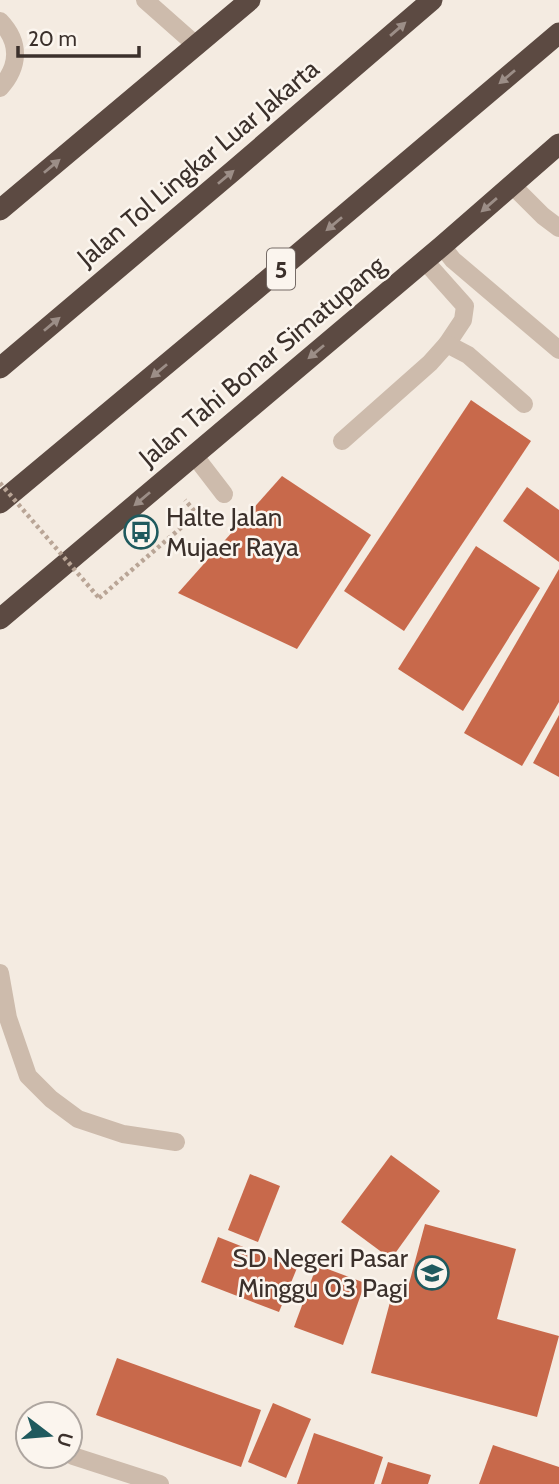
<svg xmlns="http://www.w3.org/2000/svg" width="559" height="1484" viewBox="0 0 559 1484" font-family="Cabin,sans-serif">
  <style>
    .building { fill: #c8694b }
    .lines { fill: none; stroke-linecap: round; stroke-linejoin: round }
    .path { stroke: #b9a596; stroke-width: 4.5; stroke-dasharray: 3.5 3.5; stroke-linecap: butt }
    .minor { stroke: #cdbbac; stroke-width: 18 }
    .highway { stroke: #5c4a42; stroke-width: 21 }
    .path-bridge { stroke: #b9a596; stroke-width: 4.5; stroke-dasharray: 3.5 3.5; stroke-linecap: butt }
    .oneway { fill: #9c8e87 }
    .labels { text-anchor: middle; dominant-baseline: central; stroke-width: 5; stroke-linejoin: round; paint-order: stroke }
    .shield { fill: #fbf5ee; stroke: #756b66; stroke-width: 2 }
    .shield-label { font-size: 24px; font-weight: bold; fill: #3b302b }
    .street-label { font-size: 26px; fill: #3b302b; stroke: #fbf5ee }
    .poi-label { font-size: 26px; fill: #3b302b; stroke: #fbf5ee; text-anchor: start }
  </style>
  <rect width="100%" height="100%" fill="#f4ebe1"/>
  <g class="building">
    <polygon points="471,400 531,441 404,631 344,591"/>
    <polygon points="282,476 371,535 297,649 178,593"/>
    <polygon points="527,487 559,510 559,562 503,521"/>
    <polygon points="476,546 540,588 463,711 398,669"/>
    <polygon points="559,569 559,702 522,766 464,733"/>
    <polygon points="559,715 559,777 533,763"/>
    <polygon points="391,1155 440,1191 391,1259 341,1222"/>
    <polygon points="250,1174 280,1186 258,1242 228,1230"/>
    <polygon points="425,1224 516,1249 497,1319 559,1336 537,1417 371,1373 393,1291 406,1295"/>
    <polygon points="218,1237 297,1268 279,1312 201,1282"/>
    <polygon points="317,1265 365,1283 343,1345 294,1327"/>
    <polygon points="117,1358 261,1410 241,1467 96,1415"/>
    <polygon points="273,1403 311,1419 286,1478 248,1462"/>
    <polygon points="314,1433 383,1457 374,1484 297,1484"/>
    <polygon points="493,1445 559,1467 559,1484 479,1484"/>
    <polygon points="388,1462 431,1475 428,1484 381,1484"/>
  </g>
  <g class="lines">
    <polyline class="path" points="99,598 197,514 185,500"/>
    <g class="minor">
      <polyline points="145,0 197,46"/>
      <path d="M0,21C21,43 19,67 0,88"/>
      <polyline points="512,185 543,216 559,228"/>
      <polyline points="442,246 453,260 559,350"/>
      <polyline points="424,260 465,306 463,320 447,344"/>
      <polyline points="342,441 430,363 447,344 468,355 524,404"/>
      <polyline points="194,455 224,494"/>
      <polyline points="0,973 8,1018 28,1076 51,1099 78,1119 123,1134 176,1142"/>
      <polyline points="73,1456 160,1484"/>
    </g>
    <g class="highway">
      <polyline points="0,210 250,0"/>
      <polyline points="0,368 233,171 432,0"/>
      <polyline points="0,503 266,281 559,33"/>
      <polyline points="0,619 442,246 559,144"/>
    </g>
    <polyline class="path-bridge" points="0,483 99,598"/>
  </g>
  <defs><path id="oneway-solid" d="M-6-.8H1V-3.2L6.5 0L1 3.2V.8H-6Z" transform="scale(1.75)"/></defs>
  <g class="oneway">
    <use href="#oneway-solid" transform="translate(398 29) rotate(-41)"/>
    <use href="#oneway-solid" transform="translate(507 77) rotate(140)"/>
    <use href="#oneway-solid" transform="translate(52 166) rotate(-40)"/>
    <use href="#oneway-solid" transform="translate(226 177) rotate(-40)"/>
    <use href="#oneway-solid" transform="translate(489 205) rotate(139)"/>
    <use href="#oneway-solid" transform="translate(334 224) rotate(140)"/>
    <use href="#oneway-solid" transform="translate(52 324) rotate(-40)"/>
    <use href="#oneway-solid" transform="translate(316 352) rotate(140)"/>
    <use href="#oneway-solid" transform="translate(159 371) rotate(140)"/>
    <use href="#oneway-solid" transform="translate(142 499) rotate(140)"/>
  </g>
  <defs>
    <symbol id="bus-ring" viewBox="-11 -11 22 22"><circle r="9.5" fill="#fbf5ee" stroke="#1f5a5e" stroke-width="1.5"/><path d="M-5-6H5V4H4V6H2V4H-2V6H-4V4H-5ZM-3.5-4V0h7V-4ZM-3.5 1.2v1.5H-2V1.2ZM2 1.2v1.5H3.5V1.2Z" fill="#1f5a5e"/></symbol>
    <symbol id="school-ring" viewBox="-11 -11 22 22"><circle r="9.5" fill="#fbf5ee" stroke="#1f5a5e" stroke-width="1.5"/><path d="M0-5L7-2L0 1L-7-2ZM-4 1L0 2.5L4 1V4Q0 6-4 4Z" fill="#1f5a5e"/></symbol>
  </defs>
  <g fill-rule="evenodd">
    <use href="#bus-ring" x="122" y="513" width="38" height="38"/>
    <use href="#school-ring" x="413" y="1254" width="38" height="38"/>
  </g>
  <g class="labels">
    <rect class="shield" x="267" y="248.5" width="28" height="41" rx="5"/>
    <g class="shield-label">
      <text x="281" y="269">5</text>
    </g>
    <g class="street-label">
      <text transform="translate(198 163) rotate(-40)">Jalan Tol Lingkar Luar Jakarta</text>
      <text transform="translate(262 361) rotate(-40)">Jalan Tahi Bonar Simatupang</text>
    </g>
    <g class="poi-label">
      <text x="166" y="517">Halte Jalan<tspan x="166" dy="30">Mujaer Raya</tspan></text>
      <text x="408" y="1258" text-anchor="end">SD Negeri Pasar<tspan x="408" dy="30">Minggu 03 Pagi</tspan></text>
    </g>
  </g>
  <g transform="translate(49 1435) rotate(106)"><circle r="33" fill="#fbf5ee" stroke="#aea6a0" stroke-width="2"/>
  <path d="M0-5L12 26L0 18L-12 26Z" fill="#1f5a5e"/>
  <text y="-10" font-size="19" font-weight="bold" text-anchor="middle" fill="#3b302b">U</text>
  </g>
  <path d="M18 46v10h121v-10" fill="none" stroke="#3b302b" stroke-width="3.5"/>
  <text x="28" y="46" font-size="21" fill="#3b302b" stroke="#fbf5ee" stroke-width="5" paint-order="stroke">20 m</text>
</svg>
